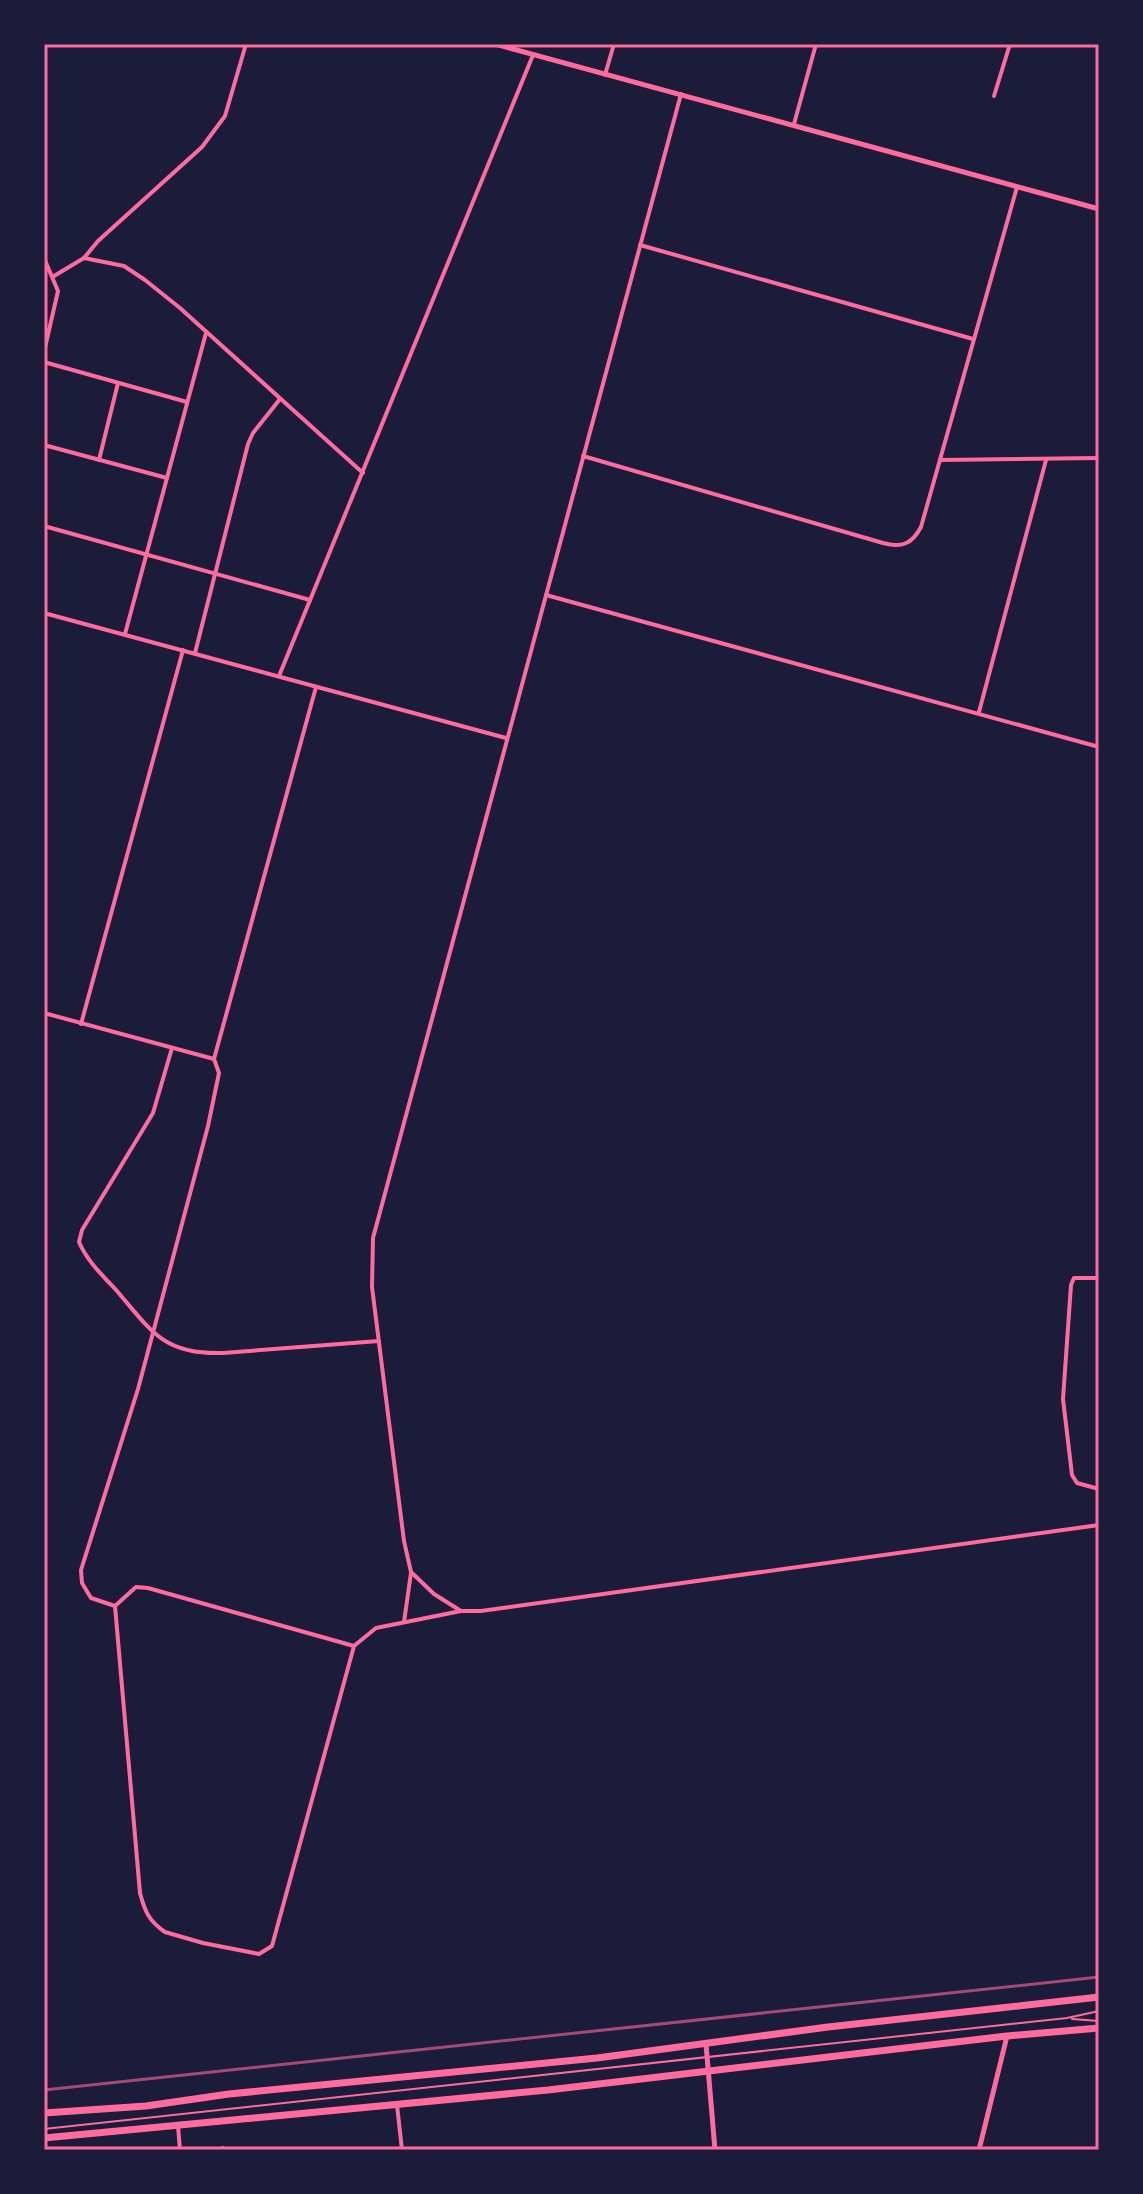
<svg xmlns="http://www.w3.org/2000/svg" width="1143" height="2194" viewBox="0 0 1143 2194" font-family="Cabin,sans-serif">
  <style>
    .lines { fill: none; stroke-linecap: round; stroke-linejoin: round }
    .service { stroke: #ff6b9d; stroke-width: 2 }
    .minor { stroke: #ff6b9d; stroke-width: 4 }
    .tertiary { stroke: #ff6b9d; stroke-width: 5 }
    .trunk { stroke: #ff6b9d; stroke-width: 7 }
    .rail { stroke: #a44b75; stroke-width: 3 }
    .neatline { fill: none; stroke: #ff6b9d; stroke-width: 3 }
  </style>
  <rect width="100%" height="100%" fill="#1b1b3a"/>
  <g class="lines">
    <g class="service">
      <polyline points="1072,2019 1099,2021"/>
      <polyline points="44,2129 1067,2018 1099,2011"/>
    </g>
    <g class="minor">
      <polyline points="605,75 614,44"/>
      <polyline points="681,94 373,1238 372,1287 404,1541 411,1572 434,1594 461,1611 481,1611 1099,1525"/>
      <polyline points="994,96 1010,44"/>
      <polyline points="794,124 816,44"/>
      <polyline points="640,245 973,339"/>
      <polyline points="44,258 58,291 44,352"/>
      <polyline points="84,258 98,241 202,147 225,116 246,44"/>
      <polyline points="54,276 84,258 124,266 145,280 180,308 363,473"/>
      <polyline points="44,362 187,402"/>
      <polyline points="44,445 167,478"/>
      <path d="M583,456L883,543C902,548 912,544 921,527L1017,187"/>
      <polyline points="99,460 118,383"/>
      <polyline points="940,460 1099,458"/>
      <polyline points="44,526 310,600"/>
      <polyline points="546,595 1099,747"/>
      <polyline points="44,613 506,738"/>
      <polyline points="125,634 206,333"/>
      <polyline points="195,653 248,444 253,433 280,399"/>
      <polyline points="279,676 533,55"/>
      <polyline points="979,712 1046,460"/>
      <polyline points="44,1013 214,1059"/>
      <polyline points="81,1024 183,650"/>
      <path d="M172,1048L153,1113L82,1230L79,1242C87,1261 103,1276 117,1291C152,1332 164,1355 223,1353L379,1341"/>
      <polyline points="1099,1278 1074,1278 1071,1285 1063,1399 1072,1475 1077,1483 1099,1489"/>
      <polyline points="115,1606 91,1598 82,1583 81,1570 138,1389 208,1126 219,1073 214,1059 316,687"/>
      <polyline points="404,1622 411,1573"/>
      <path d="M354,1646L148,1588L136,1587L115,1606L140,1893C145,1912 149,1921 165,1932L203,1943L259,1954L272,1946L354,1646L376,1628L461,1611"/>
      <polyline points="397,2105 402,2150"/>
      <polyline points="178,2126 180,2150"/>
      <polyline points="223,2148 223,2150"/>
    </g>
    <g class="tertiary">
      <polyline points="495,44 1099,209"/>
      <polyline points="706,2044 715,2150"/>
      <polyline points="979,2150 1007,2036"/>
    </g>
    <g class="trunk">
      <polyline points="44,2113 146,2106 229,2094 597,2058 828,2027 1099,1997"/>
      <polyline points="44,2138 548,2090 1007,2036 1099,2028"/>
    </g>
    <polyline class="rail" points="44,2090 1099,1977"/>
  </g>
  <rect width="1143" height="2194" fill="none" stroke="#1b1b3a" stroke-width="92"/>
  <rect x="46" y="46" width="1051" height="2102" class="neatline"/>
</svg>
